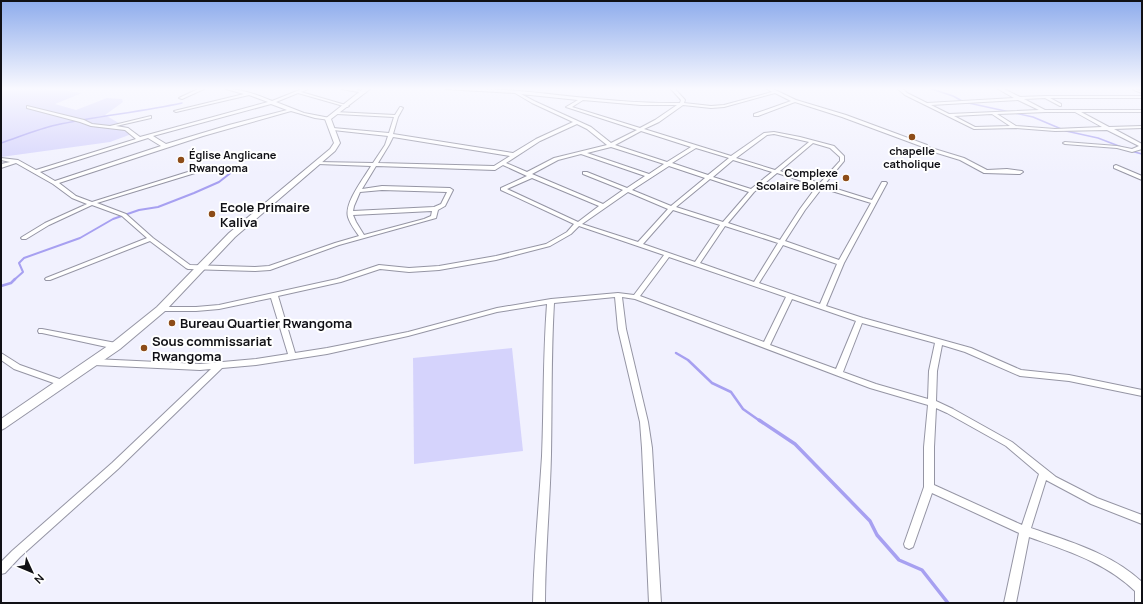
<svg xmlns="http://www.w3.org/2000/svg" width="1143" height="604" viewBox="0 0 1143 604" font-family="Manrope,sans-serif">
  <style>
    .green { fill: #d5d3fc }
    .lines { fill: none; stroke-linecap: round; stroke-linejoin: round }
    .stream-far3 { stroke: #a7a0f1; stroke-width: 1.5 }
    .stream-far2 { stroke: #a7a0f1; stroke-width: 2 }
    .stream-far1 { stroke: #a7a0f1; stroke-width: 2.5 }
    .stream { stroke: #a7a0f1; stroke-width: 3.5 }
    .street-casing { stroke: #9595a4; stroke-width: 2 }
    .secondary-casing { stroke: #9595a4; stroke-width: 2 }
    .street { fill: #fff; fill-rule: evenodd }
    .secondary { fill: #fff; fill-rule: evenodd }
    .poi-dot { fill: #8d4c18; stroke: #fff; stroke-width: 1.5 }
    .labels { text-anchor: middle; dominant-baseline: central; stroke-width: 4; stroke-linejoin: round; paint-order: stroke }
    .far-poi-label { font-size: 11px; font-weight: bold; fill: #101015; stroke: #fff }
    .poi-label { font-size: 13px; font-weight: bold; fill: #101015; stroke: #fff; text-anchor: start }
  </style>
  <rect width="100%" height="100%" fill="#f1f1fe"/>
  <g class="green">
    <polygon points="1,89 46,89 82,93 55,104 76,110 107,98 122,99 123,102 105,115 129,129 129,135 110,142 1,157"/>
    <polygon points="512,348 523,451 414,464 413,358"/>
  </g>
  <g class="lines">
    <g class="stream-far3">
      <polyline points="932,89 953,96 964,102 1033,117 1066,131 1098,138 1124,148"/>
      <path d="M1,143C19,137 38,129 56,125C98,116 140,112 182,103"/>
      <polyline points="1131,151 1142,154"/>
      <polyline points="232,172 239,167"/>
    </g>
    <polyline class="stream-far2" points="14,280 23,272 19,263 24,258 80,238 113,219 139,210 158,207 194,193 219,182 233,171"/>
    <g class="stream-far1">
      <polyline points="1,286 11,283 15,279"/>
      <polyline points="676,353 688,360 712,383 731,392 743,409 760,421"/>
    </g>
    <polyline class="stream" points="759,420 795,444 870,521 877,535 899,560 922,570 948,603"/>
    <defs>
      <g id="street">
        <polygon points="198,89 204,89 182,99 179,98"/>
        <path d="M226,89C243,89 257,95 272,101L302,89H308L301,92L349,106L347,107L298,93L276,102L304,113L330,118V120L315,118L291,111L203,136L59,183L76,196L92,202L191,171H195V173L97,203L126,214L153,238L190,265L255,267L269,266L335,243L359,236C355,230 350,224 348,217C344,203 364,178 371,166L318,164L316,163L318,162L373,163L385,145L388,136L333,130L331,129L333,128L389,133L394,117L337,114L335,113V112L395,115L400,107H401L403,108L398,117L393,134L513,153L536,139L573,122L532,103L515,93L445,89C470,89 494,89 519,91C573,96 626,104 680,103L681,100L671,89H675L685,100L684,103L711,106L724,105L772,92L767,89H773L796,100L846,115L927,145L928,147L964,158L987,170L1007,169L1022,171L1023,172L1020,174L984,173L960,160L924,149L923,147L842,117L795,102L758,116H754V114L791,101L775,93L724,107L711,108L683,105L659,122L644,129L731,156L764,133L774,132L800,137L834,146L844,156V161L824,185L872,200L882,182H886L887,183L844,263L826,306L863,318L971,348L1021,370L1069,375L1142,390V396L1069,381L1020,376L965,352L942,345L937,371L936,401L953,409L1012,442L1056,477L1097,498L1142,515V524L1091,504L1046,480L1031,528C1070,542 1111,553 1142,582V603H1135V591C1105,562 1067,551 1029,537L1016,603H1004L1019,533L932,493L913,547L909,549L905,547L904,544L924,487V447L928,405L870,388L635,299L622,297L626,329L648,422L652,448L661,603H649L642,448L640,422L618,329L615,297L554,303C551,353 552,404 551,454C550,504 545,553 545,603H533C534,554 539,505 542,456C544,406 543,355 547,304L497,312L408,336L327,354L256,365L222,368L118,469L20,557L5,573L1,574V562L12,551L112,463L211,369L200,370L94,365L91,364L90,362L91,360L94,359L200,364L256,359L288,354L271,298L219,309L196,311H158L157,309L158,307H196L219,305L337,279L379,265L409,268L439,266L496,256L546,244L567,232L574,224L501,190V188L527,176L503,165L495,170L376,166L362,189L382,186L450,188L453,190L445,206L438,210L436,218L339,245L270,270L255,271L188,269L186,268L150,241L50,280H46L45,279L46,278L147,238L122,216L92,205L49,225L26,239H22L21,238L22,237L45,223L87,204L72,198L53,184L16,163L1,168V164L10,162L1,160V158L18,160L36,170L136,139L125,130L91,126L80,122L27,108V106L84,120L92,124L110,126L151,116V118L116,126L128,128L140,137L268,102L249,95L176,112L174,111L244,94ZM521,94L578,100L566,107L637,130L611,143L591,127L534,101ZM583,100L641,105H677L655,120L640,128L572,107ZM271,104L287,110L229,125L166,144L153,136ZM577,124L587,129L607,145L554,158L527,172L506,163L540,141ZM641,131L691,147L667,162L615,145ZM774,134L809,142L775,170L736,158L767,135ZM393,137L510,156L494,166L378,163L389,145ZM148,138L161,146L55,181L40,172ZM813,143L830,148L840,157V161L820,183L780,171ZM611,147L664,164L649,174L587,153ZM696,148L729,158L708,175L672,163ZM581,154L645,176L627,188L587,172H583V174L623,190L603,204L532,174L558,160ZM733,160L772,172L751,189L713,177ZM669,166L705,178L671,206L632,190ZM777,173L817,186L800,209L780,240L728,223L754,192ZM532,178L599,206L578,222L507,189ZM710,179L749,192L723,222L676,207ZM822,188L871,203L839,260L785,241L805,210ZM382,190L447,192L441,204L434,207L353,211L354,206L360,192ZM628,192L668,209L638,242L582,224ZM673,210L720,225L695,262L643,244ZM432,211L431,216L424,219L364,235L356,222L353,215ZM579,226L664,255L634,295L618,293L551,299L497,308L408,332L327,348L295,353L278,296L341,282L380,269L409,272L439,270L496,260L550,246L571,234ZM725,226L778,243L754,282L700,263ZM783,245L837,264L820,304L759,283ZM669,257L786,297L764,342L640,296ZM792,299L856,321L836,369L770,345ZM862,323L935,343L929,371L928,399L876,384L843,372ZM936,408L947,413L1006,446L1039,474L1022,525L934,485V447Z"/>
        <polygon points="342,89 354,89 366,92 364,93"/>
        <path d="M898,89H903L907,93L927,103L1014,98L998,89H1004L1020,97L1045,96H1142V98H1050L1061,104V106H1060L1045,98L1024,99L1045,110H1142V112H1081L1109,127L1142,126V128L1114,129L1142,144V149L1132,152L1117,148L1065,144L1063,143L1065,142L1117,146L1132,149L1139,146L1107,130L1055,131L1016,128L974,129L905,95ZM1018,100L1039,110L949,114L931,105ZM1046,112H1075L1102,127L1055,129L1016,126L997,114ZM992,114L1010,126L975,127L954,116Z"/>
        <polygon points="1133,89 1142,91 1142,93 1134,90"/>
        <polygon points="1116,165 1142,176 1142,180 1114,168 1114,166"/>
        <polygon points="39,329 42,329 116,343 120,346 116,349 42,333 39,333 38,331"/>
        <polygon points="1,353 20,365 65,381 66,383 65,385 62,386 14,369 1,360"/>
      </g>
      <polygon id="secondary" points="363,89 370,89 331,119 340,143 335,151 235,237 165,311 120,349 5,428 1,430 1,419 112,343 157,307 229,233 330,149 334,143 325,119"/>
    </defs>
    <use href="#street" class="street-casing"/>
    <use href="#secondary" class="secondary-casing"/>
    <use href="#street" class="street"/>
    <use href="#secondary" class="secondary"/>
  </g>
  <linearGradient id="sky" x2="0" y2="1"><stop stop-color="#8eacec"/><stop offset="0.51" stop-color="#f9f9ff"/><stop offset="1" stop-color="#f9f9ff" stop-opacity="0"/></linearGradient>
  <rect width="1143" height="174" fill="url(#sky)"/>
  <g class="poi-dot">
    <circle cx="912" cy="137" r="4"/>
    <circle cx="181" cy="160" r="4"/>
    <circle cx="846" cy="178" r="4"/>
    <circle cx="212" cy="214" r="4"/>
    <circle cx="172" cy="323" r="4"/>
    <circle cx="144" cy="348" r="4"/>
  </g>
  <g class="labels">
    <g class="far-poi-label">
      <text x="912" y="150">chapelle<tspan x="912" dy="13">catholique</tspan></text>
      <text x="189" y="154" text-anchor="start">Église Anglicane<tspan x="189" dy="13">Rwangoma</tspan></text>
      <text x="838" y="172" text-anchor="end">Complexe<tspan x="838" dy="13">Scolaire Bolemi</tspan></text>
    </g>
    <g class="poi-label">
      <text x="220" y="207">Ecole Primaire<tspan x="220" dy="15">Kaliva</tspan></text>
      <text x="180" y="323">Bureau Quartier Rwangoma</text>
      <text x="152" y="341">Sous commissariat<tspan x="152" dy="15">Rwangoma</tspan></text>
    </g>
  </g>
  <rect width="1143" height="604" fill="none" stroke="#101015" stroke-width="4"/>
  <g transform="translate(32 572) rotate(134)" stroke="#ffffff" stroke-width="3" paint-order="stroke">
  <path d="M0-3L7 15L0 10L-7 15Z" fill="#101015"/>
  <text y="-6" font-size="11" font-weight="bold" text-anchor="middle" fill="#101015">N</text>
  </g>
</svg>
